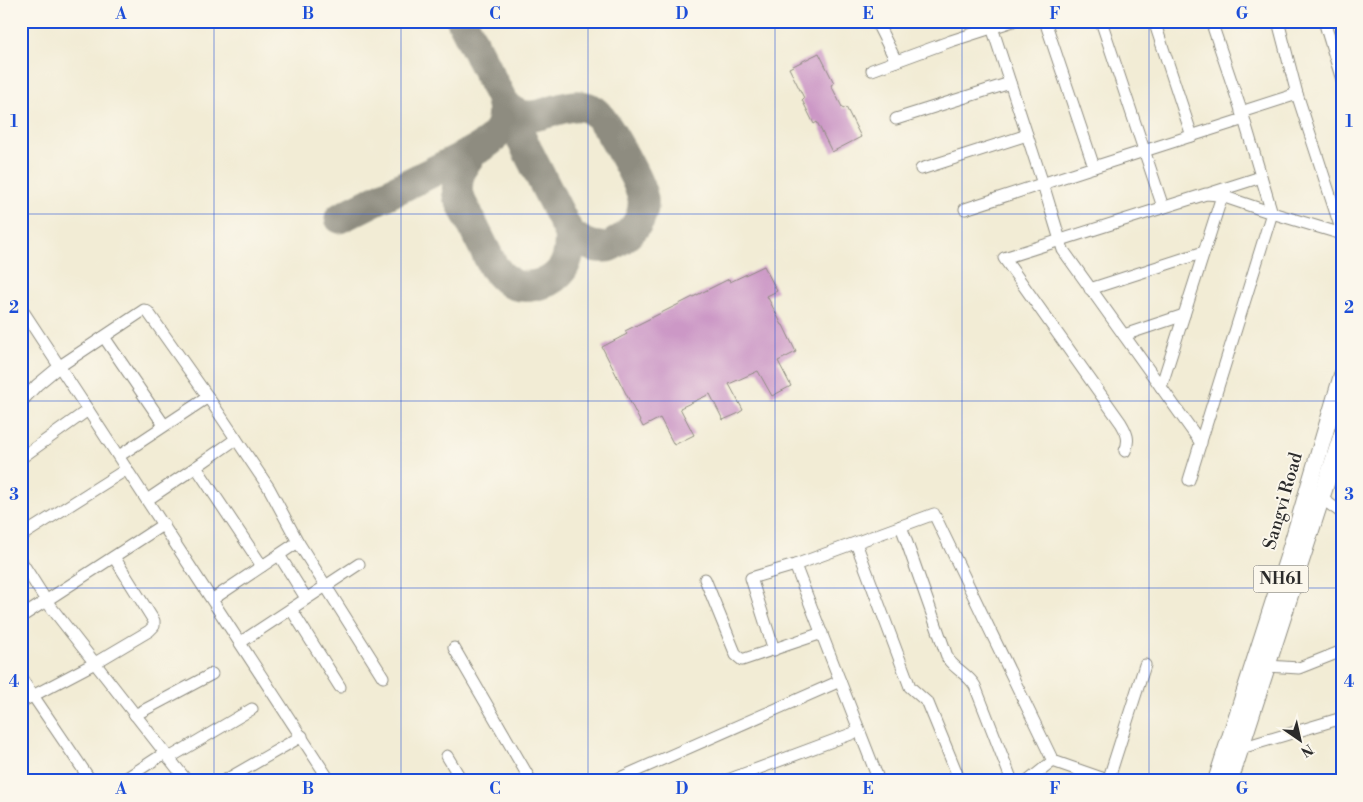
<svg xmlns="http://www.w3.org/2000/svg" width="1363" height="802" viewBox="0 0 1363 802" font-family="'Libre Bodoni',serif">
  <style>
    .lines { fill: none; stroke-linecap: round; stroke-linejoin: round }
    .taxiway { stroke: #8e8c80; stroke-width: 31 }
    .building { fill: #cc98c6 }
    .minor-casing { stroke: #8e8c80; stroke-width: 13 }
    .highway-casing { stroke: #8e8c80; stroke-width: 18 }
    .minor { stroke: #fff; stroke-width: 11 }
    .highway { stroke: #fff; stroke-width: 16 }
    .grid { fill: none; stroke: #1d4ed8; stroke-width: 1; stroke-opacity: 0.55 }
    .labels { text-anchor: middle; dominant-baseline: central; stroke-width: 4; stroke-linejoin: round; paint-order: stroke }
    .shield { fill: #fbf7ec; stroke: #696865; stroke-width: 1 }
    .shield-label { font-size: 16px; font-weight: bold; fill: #2b2b2b }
    .street-label { font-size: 18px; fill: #2b2b2b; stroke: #fbf7ec }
    .neatline { fill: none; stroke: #1d4ed8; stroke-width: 2 }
    .grid-label { font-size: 16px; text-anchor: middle; font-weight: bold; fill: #1d4ed8 }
  </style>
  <rect width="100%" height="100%" fill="#fbf7ec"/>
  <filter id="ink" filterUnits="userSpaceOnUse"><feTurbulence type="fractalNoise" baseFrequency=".02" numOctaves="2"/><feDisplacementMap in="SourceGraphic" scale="10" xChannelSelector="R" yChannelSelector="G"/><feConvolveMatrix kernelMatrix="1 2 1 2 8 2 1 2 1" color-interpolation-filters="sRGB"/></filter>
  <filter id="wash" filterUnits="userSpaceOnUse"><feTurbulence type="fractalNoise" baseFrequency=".0096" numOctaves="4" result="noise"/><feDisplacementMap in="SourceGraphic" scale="20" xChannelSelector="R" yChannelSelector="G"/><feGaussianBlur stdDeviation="1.12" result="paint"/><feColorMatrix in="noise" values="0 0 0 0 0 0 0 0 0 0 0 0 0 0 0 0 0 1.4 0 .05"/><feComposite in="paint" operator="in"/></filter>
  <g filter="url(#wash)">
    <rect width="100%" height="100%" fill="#f2ecd5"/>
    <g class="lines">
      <g class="taxiway">
        <path d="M462,21L569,233C580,242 592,249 607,247C610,247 614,244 617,242C632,233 645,218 643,199C641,184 609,127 598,115C574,88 539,130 512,111C508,108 505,103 501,100"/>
        <path d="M474,151C462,165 455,177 458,196L493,266C498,273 503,278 510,283C524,290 548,285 558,274C569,264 570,246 569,233"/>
        <path d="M340,218L478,149C482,146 488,143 492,139C502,129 505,113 501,100"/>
      </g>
    </g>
    <g id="blocks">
      <g class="building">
        <polygon points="819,53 834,83 831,85 843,109 846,107 861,137 832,152 817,122 814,124 802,100 804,98 789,68"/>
        <polygon points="764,266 777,291 767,296 782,325 783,325 796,352 778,361 791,386 772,396 758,371 729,384 743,410 737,414 723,420 710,394 680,408 694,435 674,445 660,418 643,427 602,347 627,334 625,331 729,279 730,282"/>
      </g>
    </g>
  </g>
  <g filter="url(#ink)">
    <use href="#blocks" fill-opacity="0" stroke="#8e8c80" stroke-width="1"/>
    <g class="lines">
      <defs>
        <g id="minor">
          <polyline points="876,21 896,61"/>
          <polyline points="990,21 1043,184 1063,250 1201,443"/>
          <polyline points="1101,21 1163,207"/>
          <polyline points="1154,21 1192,136"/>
          <polyline points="1278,21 1297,94 1342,232"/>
          <polyline points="1324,21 1342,80"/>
          <polyline points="872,70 951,41 1013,21"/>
          <polyline points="1241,112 1297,94"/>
          <polyline points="896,119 1010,83"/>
          <polyline points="1244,119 1272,213 1342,234"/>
          <polyline points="1094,167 1244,119 1211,21"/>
          <polyline points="921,169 1027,135"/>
          <polyline points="1211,193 1261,177"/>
          <polyline points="965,209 1094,167 1045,21"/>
          <polyline points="1090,289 1204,252"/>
          <polyline points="21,308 88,410"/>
          <polyline points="1124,335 1184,315"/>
          <polyline points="104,337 164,425"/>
          <polyline points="1161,387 1222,196"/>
          <polyline points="21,402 37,385 60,366 144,310 148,312 208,397"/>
          <path d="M1125,451C1130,440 1127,433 1121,423L1004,258L1206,194L1219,195L1272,213L1189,480"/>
          <polyline points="119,456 208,397 269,488 298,542 383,677"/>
          <polyline points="21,458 88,410 330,781"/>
          <polyline points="196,467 262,566"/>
          <polyline points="1317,495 1342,513"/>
          <polyline points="147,500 196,467 236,439"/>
          <path d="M901,526L948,659C956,670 969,675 975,686L1012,781"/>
          <polyline points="21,536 127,469"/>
          <polyline points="856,543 910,687 928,703 960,781"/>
          <polyline points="279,555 306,598"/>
          <polyline points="21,561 47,602 187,781"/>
          <polyline points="705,579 736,655 742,660 822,633"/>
          <polyline points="213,599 298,542"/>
          <polyline points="291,609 340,687"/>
          <polyline points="21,617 164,524"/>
          <polyline points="241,642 359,564"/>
          <polyline points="454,648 531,781"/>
          <polyline points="774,650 751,578 795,565"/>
          <polyline points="1267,666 1299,668 1342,651"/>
          <polyline points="21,678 91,781"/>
          <polyline points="840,681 795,565 934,514 1053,761"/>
          <polyline points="21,702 95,663 149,631 154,626 154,621 114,557"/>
          <polyline points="135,715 212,674"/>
          <polyline points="1241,748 1342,718"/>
          <polyline points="447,756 462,781"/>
          <polyline points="169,758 252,709"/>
          <polyline points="122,781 165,753"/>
          <polyline points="224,781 302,736"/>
          <polyline points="613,781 840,681 879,781"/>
          <polyline points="725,781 859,731"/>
          <polyline points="1028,781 1053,761 1110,781"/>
          <polyline points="1108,781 1145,665"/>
        </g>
        <g id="highway">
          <polyline points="1216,781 1288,557 1342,375"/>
          <polyline points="1230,781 1342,434"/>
        </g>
      </defs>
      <use href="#minor" class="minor-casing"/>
      <use href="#highway" class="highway-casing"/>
      <use href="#minor" class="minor"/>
      <use href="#highway" class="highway"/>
    </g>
  </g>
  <path class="grid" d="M214,21V781M401,21V781M588,21V781M775,21V781M962,21V781M1149,21V781M21,214H1342M21,401H1342M21,588H1342"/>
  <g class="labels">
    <rect class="shield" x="1253.5" y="565.5" width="55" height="27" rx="4"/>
    <g class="shield-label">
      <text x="1281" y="579">NH61</text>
    </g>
    <g class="street-label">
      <text transform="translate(1283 501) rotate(-74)">Sangvi Road</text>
    </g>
  </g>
  <rect width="1363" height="802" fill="none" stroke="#fbf7ec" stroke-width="55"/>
  <g transform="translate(1300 740) rotate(146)" stroke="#fbf7ec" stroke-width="4" paint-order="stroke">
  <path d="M0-4L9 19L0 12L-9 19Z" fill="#2b2b2b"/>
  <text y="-8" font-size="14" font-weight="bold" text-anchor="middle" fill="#2b2b2b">N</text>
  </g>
  <rect x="28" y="28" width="1308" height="746" class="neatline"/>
  <g class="grid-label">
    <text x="121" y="19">A</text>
    <text x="308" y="19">B</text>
    <text x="495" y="19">C</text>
    <text x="682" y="19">D</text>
    <text x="868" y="19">E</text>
    <text x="1055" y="19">F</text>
    <text x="1242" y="19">G</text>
    <text x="14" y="127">1</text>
    <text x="1349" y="127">1</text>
    <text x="14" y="313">2</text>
    <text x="1349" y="313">2</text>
    <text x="14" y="500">3</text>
    <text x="1349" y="500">3</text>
    <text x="14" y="687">4</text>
    <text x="1349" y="687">4</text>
    <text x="121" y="794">A</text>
    <text x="308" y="794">B</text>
    <text x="495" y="794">C</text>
    <text x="682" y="794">D</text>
    <text x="868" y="794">E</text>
    <text x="1055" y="794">F</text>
    <text x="1242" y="794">G</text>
  </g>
</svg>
